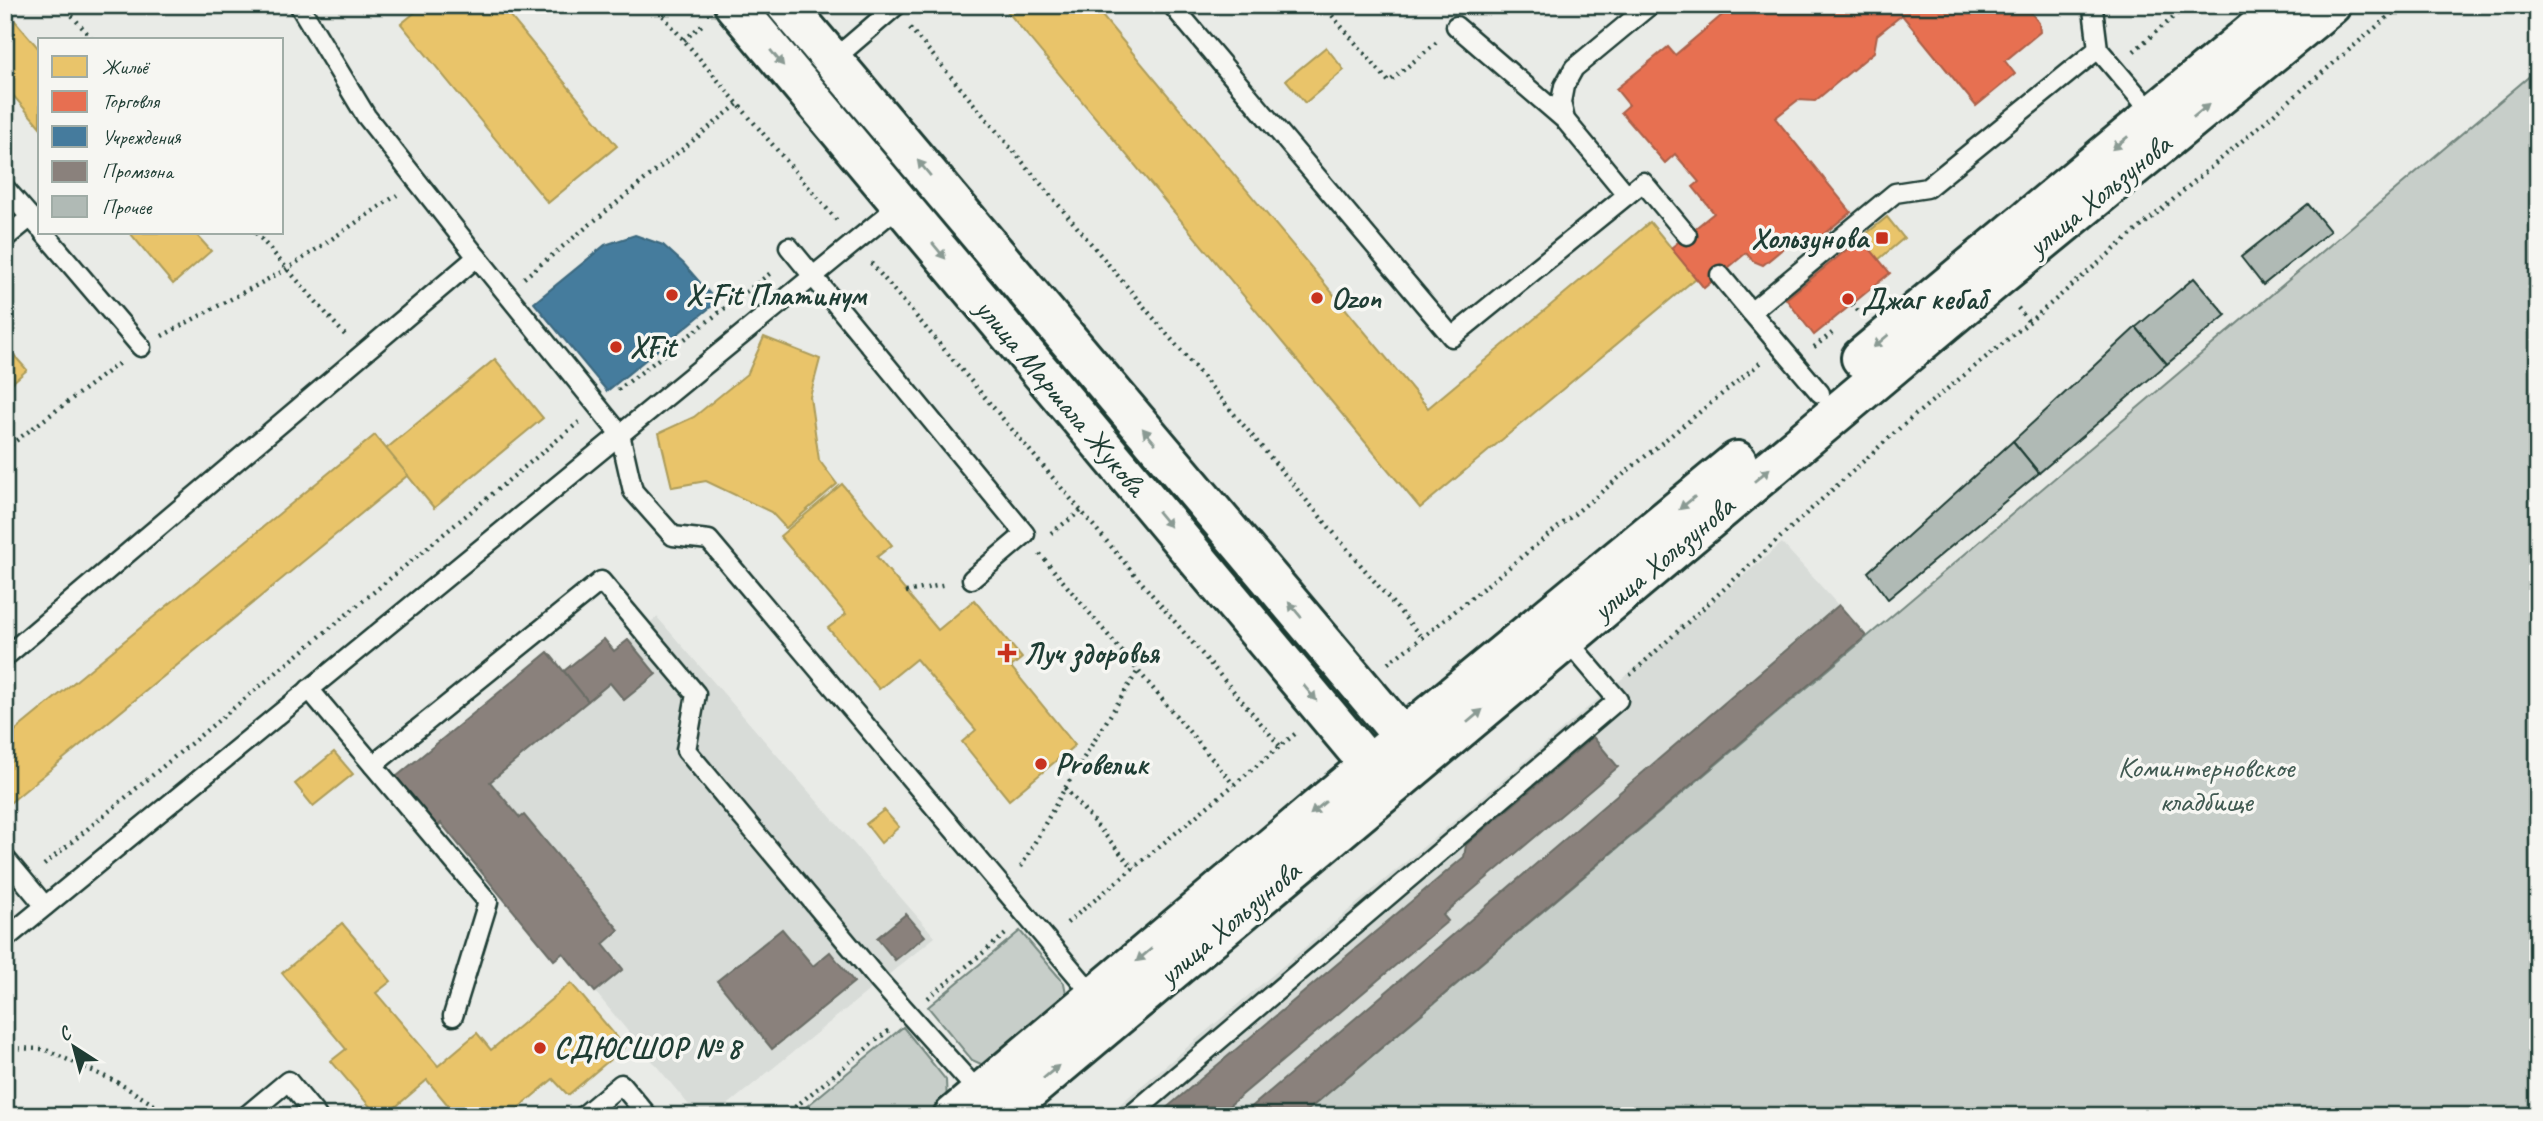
<svg xmlns="http://www.w3.org/2000/svg" width="2543" height="1121" viewBox="0 0 2543 1121" font-family="Caveat,sans-serif">
  <style>
    .built { fill: #d8dcd8 }
    .green { fill: #c7cec9; stroke: #73867e; stroke-width: 2 }
    .homes { fill: #e9c46a; stroke: #ac9c5a; stroke-width: 2 }
    .shops { fill: #e76f51; stroke: #ab6048; stroke-width: 2 }
    .public { fill: #457b9d; stroke: #3a687e; stroke-width: 2 }
    .industry { fill: #8a817c; stroke: #6a6d66; stroke-width: 2 }
    .building { fill: #b0bab5; stroke: #1f3d34; stroke-width: 2 }
    .lines { fill: none; stroke-linecap: round; stroke-linejoin: round }
    .lane-casing { stroke: #1f3d34; stroke-width: 23 }
    .secondary-casing { stroke: #1f3d34; stroke-width: 44 }
    .path { stroke: #1f3d34; stroke-width: 4.5; stroke-dasharray: 2 5; stroke-linecap: butt }
    .lane { stroke: #f6f6f2; stroke-width: 18 }
    .secondary { stroke: #f6f6f2; stroke-width: 38 }
    .oneway { fill: #8a9a93 }
    .poi-dot { fill: #c8321e; stroke: #f6f6f2; stroke-width: 2.5 }
    .labels { text-anchor: middle; dominant-baseline: central; stroke-width: 7; stroke-linejoin: round; paint-order: stroke }
    .street-label { font-size: 30px; fill: #1f3d34; stroke: #f6f6f2 }
    .poi-label { font-size: 30px; font-weight: bold; fill: #1f3d34; stroke: #f6f6f2; text-anchor: start }
    .park-label { font-size: 30px; fill: #415a52; stroke: #f6f6f2 }
  </style>
  <rect width="100%" height="100%" fill="#e9ebe7"/>
  <filter id="ink" filterUnits="userSpaceOnUse"><feTurbulence type="fractalNoise" baseFrequency=".0143" numOctaves="2"/><feDisplacementMap in="SourceGraphic" scale="14" xChannelSelector="R" yChannelSelector="G"/><feConvolveMatrix kernelMatrix="1 2 1 2 8 2 1 2 1" color-interpolation-filters="sRGB"/></filter>
  <g filter="url(#ink)">
    <g class="built">
      <polygon points="1782,543 1866,636 1301,1116 1106,1116"/>
      <polygon points="657,617 935,937 714,1116 698,1116 563,953 554,960 442,824 437,827 396,777 548,652 564,671 604,639 615,651"/>
    </g>
    <g class="green">
      <polygon points="2538,69 2538,1116 1301,1116"/>
      <polygon points="1020,931 1064,983 1068,1003 990,1068 972,1060 928,1007"/>
      <polygon points="903,1027 946,1080 947,1103 932,1116 795,1116"/>
    </g>
    <g class="homes">
      <polygon points="424,5 501,5 617,146 548,203 401,24"/>
      <polygon points="1002,5 1093,5 1428,408 1650,222 1696,278 1420,508"/>
      <polygon points="5,9 40,50 40,127 5,86"/>
      <polygon points="1326,47 1344,70 1305,103 1286,80"/>
      <polygon points="1887,217 1904,238 1878,260 1861,238"/>
      <polygon points="130,233 195,233 211,251 173,284"/>
      <polygon points="764,337 820,359 810,397 819,460 837,484 786,528 771,512 706,481 672,487 659,433 694,417 748,373"/>
      <polygon points="5,345 27,370 5,389"/>
      <polygon points="495,359 543,418 434,508 386,449"/>
      <polygon points="375,435 408,475 5,807 5,739"/>
      <polygon points="842,484 892,545 877,557 938,630 974,600 1022,658 1011,667 1075,745 1009,800 962,742 976,730 916,659 879,689 828,628 846,614 780,536"/>
      <polygon points="334,752 353,774 313,806 295,784"/>
      <polygon points="884,810 899,827 881,843 866,824"/>
      <polygon points="342,923 391,981 376,993 438,1066 477,1033 491,1050 571,983 625,1047 568,1095 553,1079 509,1116 457,1116 427,1080 385,1116 378,1116 331,1061 346,1049 282,973"/>
    </g>
    <g class="shops">
      <polygon points="1734,5 2025,5 2039,23 2040,32 2005,61 2015,74 1976,106 1902,15 1877,35 1874,52 1815,101 1798,100 1775,118 1851,212 1810,245 1801,234 1763,265 1753,261 1746,253 1704,288 1671,248 1714,213 1693,187 1699,182 1675,154 1665,163 1621,112 1629,105 1616,89 1668,47 1675,55"/>
      <polygon points="1861,238 1890,273 1814,335 1786,299"/>
    </g>
    <polygon class="public" points="635,235 663,245 683,263 717,302 607,391 534,303 605,245"/>
    <g class="industry">
      <polygon points="1839,605 1866,636 1301,1116 1241,1116"/>
      <polygon points="604,639 614,651 628,640 656,674 624,700 610,683 588,701 564,671"/>
      <polygon points="548,652 588,701 490,782 520,818 524,815 619,930 603,944 623,969 595,992 563,953 554,960 441,823 437,827 396,777"/>
      <polygon points="1593,737 1618,767 1443,915 1448,921 1217,1116 1157,1116 1464,857 1466,845"/>
      <polygon points="906,914 925,936 895,960 877,938"/>
      <polygon points="782,929 813,966 830,952 854,982 772,1049 717,981"/>
    </g>
    <g class="building">
      <polygon points="2308,204 2330,231 2263,285 2241,257"/>
      <polygon points="2194,278 2226,315 2167,364 2136,327"/>
      <polygon points="2136,327 2167,364 2039,473 2013,441"/>
      <polygon points="2013,441 2039,473 1888,599 1868,572"/>
    </g>
    <g class="lines">
      <defs>
        <g id="lane">
          <polyline points="1172,5 1452,337 1643,182 1687,235"/>
          <polyline points="2090,5 2093,9 2098,49 2154,115"/>
          <polyline points="1456,26 1565,120"/>
          <polyline points="833,60 897,5"/>
          <polyline points="5,188 40,228"/>
          <polyline points="1627,195 1565,120 1561,102 1564,86 1574,68 1650,5"/>
          <polyline points="44,233 141,347"/>
          <polyline points="5,238 31,217"/>
          <polyline points="789,247 1025,534 972,579"/>
          <polyline points="477,257 620,434 633,491 673,536 709,540 1095,997"/>
          <polyline points="1720,275 1751,312"/>
          <polyline points="1820,393 1751,312 1895,193 1927,188 2098,49"/>
          <polyline points="5,657 477,257 366,116 299,5"/>
          <polyline points="309,689 488,902 453,1016"/>
          <polyline points="373,765 601,581 696,694 686,750 880,982 983,1097"/>
          <polyline points="5,858 45,906"/>
          <polyline points="5,939 900,205"/>
          <polyline points="246,1116 288,1081 317,1116"/>
          <polyline points="583,1116 621,1084 648,1116"/>
          <polyline points="1130,1116 1618,700 1566,639"/>
        </g>
        <g id="secondary">
          <polyline points="734,5 1386,785"/>
          <polyline points="786,5 1419,756"/>
          <polyline points="1861,358 2285,5"/>
          <polyline points="953,1116 1370,764 1737,461"/>
          <polyline points="999,1116 1995,280 2331,5"/>
        </g>
      </defs>
      <use href="#lane" class="lane-casing"/>
      <use href="#secondary" class="secondary-casing"/>
      <g class="path">
        <polyline points="63,5 93,40"/>
        <polyline points="654,5 839,223"/>
        <polyline points="1323,5 1389,82 1437,42"/>
        <polyline points="921,13 931,5"/>
        <polyline points="910,28 1422,638"/>
        <polyline points="684,40 703,24"/>
        <polyline points="2134,51 2187,5"/>
        <polyline points="256,233 345,335"/>
        <polyline points="871,263 1280,746"/>
        <polyline points="524,278 738,104"/>
        <polyline points="1852,304 1859,312"/>
        <polyline points="2018,308 2029,322"/>
        <polyline points="162,336 287,269 397,195"/>
        <polyline points="1814,347 1832,333"/>
        <polyline points="618,390 772,272"/>
        <polyline points="5,449 122,361"/>
        <polyline points="1051,533 1081,511"/>
        <polyline points="1040,554 1234,785"/>
        <polyline points="906,592 947,584"/>
        <polyline points="1388,663 1422,638 1760,363"/>
        <polyline points="1630,675 1903,425 2029,322 2402,5"/>
        <polyline points="1065,788 1134,869"/>
        <polyline points="44,865 579,422"/>
        <polyline points="1021,867 1065,788 1139,669"/>
        <polyline points="1067,923 1295,734"/>
        <polyline points="928,998 1008,932"/>
        <polyline points="5,1048 44,1049 117,1082 172,1116"/>
        <polyline points="784,1116 889,1030"/>
      </g>
      <use href="#lane" class="lane"/>
      <use href="#secondary" class="secondary"/>
    </g>
    <defs><path id="oneway-solid" d="M-6-.8H1V-3.2L6.5 0L1 3.2V.8H-6Z" transform="scale(1.75)"/></defs>
    <g class="oneway">
      <use href="#oneway-solid" transform="translate(777 58) rotate(50)"/>
      <use href="#oneway-solid" transform="translate(2201 111) rotate(-39)"/>
      <use href="#oneway-solid" transform="translate(2120 143) rotate(141)"/>
      <use href="#oneway-solid" transform="translate(924 168) rotate(-130)"/>
      <use href="#oneway-solid" transform="translate(939 251) rotate(50)"/>
      <use href="#oneway-solid" transform="translate(1881 341) rotate(140)"/>
      <use href="#oneway-solid" transform="translate(1149 436) rotate(-130)"/>
      <use href="#oneway-solid" transform="translate(1762 475) rotate(-40)"/>
      <use href="#oneway-solid" transform="translate(1687 503) rotate(141)"/>
      <use href="#oneway-solid" transform="translate(1164 519) rotate(50)"/>
      <use href="#oneway-solid" transform="translate(1295 610) rotate(-130)"/>
      <use href="#oneway-solid" transform="translate(1310 693) rotate(50)"/>
      <use href="#oneway-solid" transform="translate(1475 716) rotate(-40)"/>
      <use href="#oneway-solid" transform="translate(1318 808) rotate(140)"/>
      <use href="#oneway-solid" transform="translate(1144 955) rotate(140)"/>
      <use href="#oneway-solid" transform="translate(1051 1072) rotate(-40)"/>
    </g>
  </g>
  <g class="poi-dot">
    <rect x="1875" y="231" width="14" height="14" rx="3.5"/>
    <circle cx="672" cy="295" r="7"/>
    <circle cx="1317" cy="298" r="7"/>
    <circle cx="1848" cy="299" r="7"/>
    <circle cx="616" cy="347" r="7"/>
    <path d="M1003.5 642.5h7v7h7v7h-7v7h-7v-7h-7v-7h7z"/>
    <circle cx="1041" cy="764" r="7"/>
    <circle cx="540" cy="1048" r="7"/>
  </g>
  <g class="labels">
    <g class="street-label">
      <text transform="translate(2099 195) rotate(-39)">улица Хользунова</text>
      <text transform="translate(1061 397) rotate(50)">улица Маршала Жукова</text>
      <text transform="translate(1663 558) rotate(-40)">улица Хользунова</text>
      <text transform="translate(1229 923) rotate(-40)">улица Хользунова</text>
    </g>
    <g class="poi-label">
      <text x="1868" y="238" text-anchor="end">Хользунова</text>
      <text x="686" y="295">X-Fit Платинум</text>
      <text x="1331" y="298">Ozon</text>
      <text x="1862" y="299">Джаг кебаб</text>
      <text x="630" y="347">XFit</text>
      <text x="1023" y="653">Луч здоровья</text>
      <text x="1055" y="764">Proвелик</text>
      <text x="554" y="1048">СДЮСШОР № 8</text>
    </g>
    <g class="park-label">
      <text x="2206" y="767">Коминтерновское<tspan x="2206" dy="34">кладбище</tspan></text>
    </g>
  </g>
  <rect width="2543" height="1121" fill="none" stroke="#f6f6f2" stroke-width="28"/>
  <rect x="14" y="14" width="2515" height="1093" fill="none" stroke="#1f3d34" stroke-width="2.5" filter="url(#ink)"/>
  <rect x="38" y="38" width="245" height="196" fill="#f6f6f2" stroke="#a0aca6" stroke-width="2"/>
  <rect x="52" y="56" width="35" height="21" fill="#e9c46a" stroke="#a0aca6" stroke-width="2"/>
  <text x="102" y="74" font-size="21" fill="#1f3d34">Жильё</text>
  <rect x="52" y="91" width="35" height="21" fill="#e76f51" stroke="#a0aca6" stroke-width="2"/>
  <text x="102" y="108" font-size="21" fill="#1f3d34">Торговля</text>
  <rect x="52" y="126" width="35" height="21" fill="#457b9d" stroke="#a0aca6" stroke-width="2"/>
  <text x="102" y="144" font-size="21" fill="#1f3d34">Учреждения</text>
  <rect x="52" y="161" width="35" height="21" fill="#8a817c" stroke="#a0aca6" stroke-width="2"/>
  <text x="102" y="178" font-size="21" fill="#1f3d34">Промзона</text>
  <rect x="52" y="196" width="35" height="21" fill="#b0bab5" stroke="#a0aca6" stroke-width="2"/>
  <text x="102" y="214" font-size="21" fill="#1f3d34">Прочее</text>
  <g transform="translate(74 1047) rotate(324)" stroke="#f6f6f2" stroke-width="5" paint-order="stroke">
  <path d="M0-5L12 26L0 18L-12 26Z" fill="#1f3d34"/>
  <text y="-10" font-size="19" font-weight="bold" text-anchor="middle" fill="#1f3d34">С</text>
  </g>
</svg>
